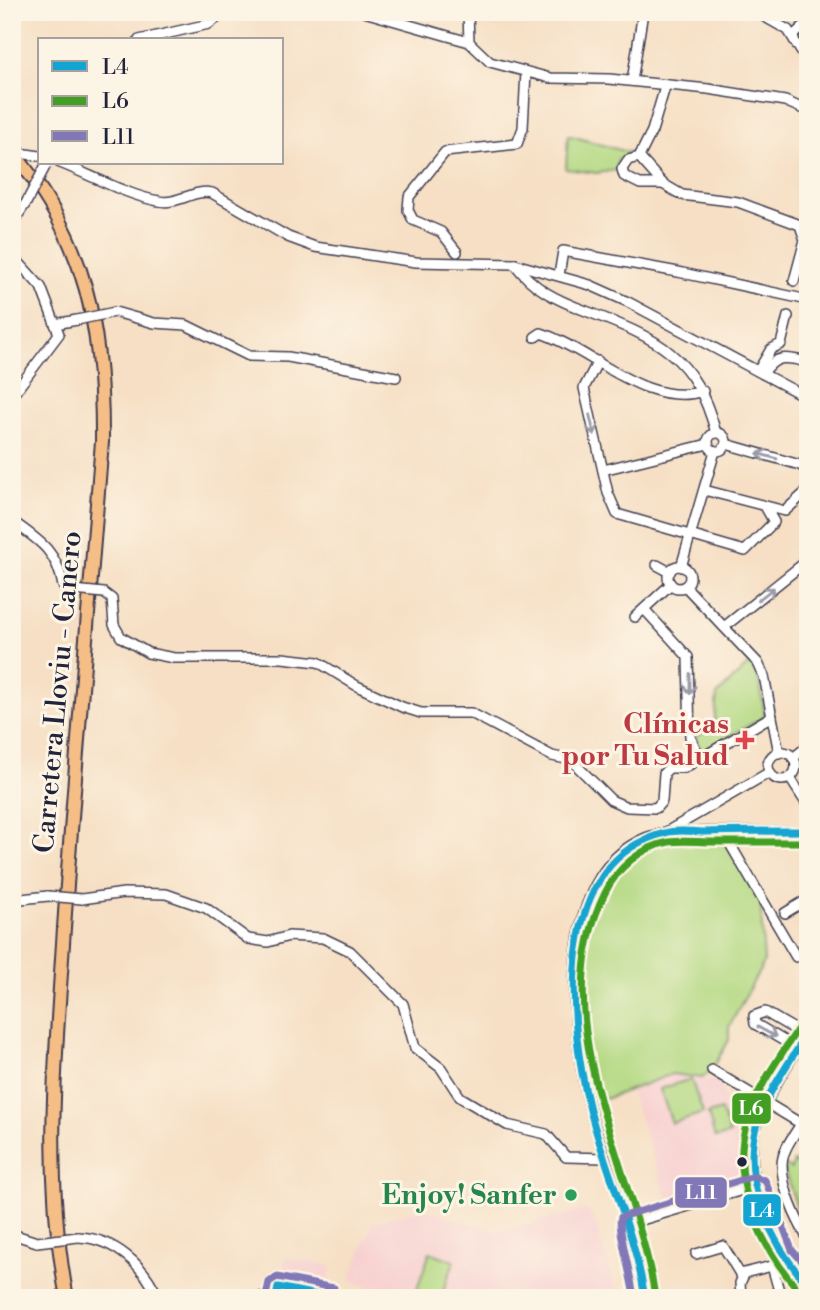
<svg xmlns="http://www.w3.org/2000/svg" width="820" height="1310" viewBox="0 0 820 1310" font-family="'Libre Bodoni',serif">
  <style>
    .built { fill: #f7d0d0 }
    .green { fill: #b4d983; stroke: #6b7e5f; stroke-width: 2 }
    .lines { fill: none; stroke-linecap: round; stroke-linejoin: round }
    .minor-casing { stroke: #423e50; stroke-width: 12 }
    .highway-casing { stroke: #423e50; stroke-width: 16 }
    .minor { stroke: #fff; stroke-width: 9 }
    .highway { stroke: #f6be87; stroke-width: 12 }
    .minor-bridge-casing { stroke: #423e50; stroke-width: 12; stroke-linecap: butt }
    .minor-bridge { stroke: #fff; stroke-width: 9 }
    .bus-1-casing { stroke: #fcf5e5; stroke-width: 12 }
    .bus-2-casing { stroke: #fcf5e5; stroke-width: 12 }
    .bus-3-casing { stroke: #fcf5e5; stroke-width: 12 }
    .bus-1 { stroke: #12a4d2; stroke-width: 7 }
    .bus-2 { stroke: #429f23; stroke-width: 7 }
    .bus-3 { stroke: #8278b7; stroke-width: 7 }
    .oneway { stroke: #9c9ca7 }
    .health-dot { fill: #e0444e; stroke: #fcf5e5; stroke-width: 2.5 }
    .bus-dot { fill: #22223b; stroke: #fcf5e5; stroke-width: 2.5 }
    .leisure-dot { fill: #2e9e5b; stroke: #fcf5e5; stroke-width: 2.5 }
    .labels { text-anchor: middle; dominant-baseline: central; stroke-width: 6; stroke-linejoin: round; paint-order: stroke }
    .street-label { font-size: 28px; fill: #22223b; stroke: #fcf5e5 }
    .health-label { font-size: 28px; font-weight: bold; fill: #be3a42; stroke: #fcf5e5; text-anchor: end }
    .leisure-label { font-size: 28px; font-weight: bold; fill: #27864d; stroke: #fcf5e5; text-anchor: end }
    .line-badge { stroke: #fcf5e5; stroke-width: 2.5 }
    .badge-label { font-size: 19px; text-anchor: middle; font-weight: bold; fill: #fff }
  </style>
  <rect width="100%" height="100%" fill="#fcf5e5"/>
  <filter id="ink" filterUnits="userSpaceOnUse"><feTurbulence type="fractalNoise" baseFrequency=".0143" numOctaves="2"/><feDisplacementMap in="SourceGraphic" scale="14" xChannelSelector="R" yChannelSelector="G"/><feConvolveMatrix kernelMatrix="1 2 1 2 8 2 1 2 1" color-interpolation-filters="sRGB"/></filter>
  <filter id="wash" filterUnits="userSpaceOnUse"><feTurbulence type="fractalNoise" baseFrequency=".00686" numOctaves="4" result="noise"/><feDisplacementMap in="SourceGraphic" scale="28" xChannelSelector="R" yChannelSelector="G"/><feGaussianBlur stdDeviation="1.57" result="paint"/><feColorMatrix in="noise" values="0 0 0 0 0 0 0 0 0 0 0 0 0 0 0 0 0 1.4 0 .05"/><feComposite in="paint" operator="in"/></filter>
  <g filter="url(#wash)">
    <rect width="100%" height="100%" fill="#f6dfc4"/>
    <g class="built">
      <polygon points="672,1074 719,1081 738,1140 744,1183 669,1205 630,1089"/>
      <polygon points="424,1209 498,1232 586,1209 593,1216 619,1298 397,1298 350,1280 373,1222"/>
      <polygon points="286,1258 331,1266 325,1298 275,1298"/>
    </g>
    <g class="green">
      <polygon points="568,135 634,154 618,159 616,170 597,173 566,169"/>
      <polygon points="750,663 759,680 765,716 702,752 694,738 714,727 717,695"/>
      <path d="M723,837L760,895L764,962L729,1027V1040L712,1070L702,1078L672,1074L589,1105C575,1039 563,897 623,851C639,839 702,837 723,837Z"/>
      <polygon points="691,1079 703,1113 672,1123 660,1089"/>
      <polygon points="721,1110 730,1134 715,1138 708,1114"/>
      <polygon points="794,1162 808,1170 808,1239 782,1164 791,1169"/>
      <polygon points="430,1252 454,1261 441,1298 416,1292"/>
    </g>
  </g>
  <g filter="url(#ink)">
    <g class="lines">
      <defs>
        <g id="minor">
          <polyline points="364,12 469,42 490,62 550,78 609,79 708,89 785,101 808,111"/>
          <polyline points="468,12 469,42"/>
          <polyline points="756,12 788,30 808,63"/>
          <polyline points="793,36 808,22"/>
          <polyline points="139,40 209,24 225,12"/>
          <polyline points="632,81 643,12"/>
          <polyline points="665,87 652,131 639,157 628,160 622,169 624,176 640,184 663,184 682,195 738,202 800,225 805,240 794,281"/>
          <polyline points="12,152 40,156"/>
          <polyline points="639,157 663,184"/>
          <path d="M60,163C89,174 128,196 159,201C178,205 193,189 212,193L288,237L315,247L416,262L515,264L590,285L628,302L808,398"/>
          <polyline points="12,224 26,203"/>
          <polyline points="457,252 441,232 413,220 408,210 409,197 445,152 517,144 523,128 526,72"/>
          <polyline points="12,255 41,287 59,334 12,396"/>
          <path d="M515,264C533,289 557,300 586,311C659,339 695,355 716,433"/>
          <polyline points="559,275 563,251 678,272 808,300"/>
          <polyline points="115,312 154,323 186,325 249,356 288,357 396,377"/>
          <polyline points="55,324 77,320"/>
          <path d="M535,337L541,333C592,350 647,409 703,391"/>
          <polyline points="598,361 584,388 608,493 617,514 745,551 774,522 766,508"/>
          <polyline points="758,371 771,349 781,344 788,316"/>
          <path d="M763,374C775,354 787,357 808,362"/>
          <circle cx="717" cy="442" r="9"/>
          <polyline points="726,444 800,465 808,471"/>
          <polyline points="603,470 708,444"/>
          <polyline points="704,490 785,511 808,490"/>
          <path d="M12,521C40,541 57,551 63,586L73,590"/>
          <polyline points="657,565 670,572"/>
          <circle cx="679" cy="577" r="11"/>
          <polyline points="681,567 715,451"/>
          <polyline points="685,586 758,663 764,676 779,753"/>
          <polyline points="104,593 112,599 114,625 121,637 148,653 174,658 282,658 318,662 357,686 402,707 421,713 471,713 552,756 571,760 611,800 627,807 656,808 662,801 664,773 669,768 684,768 772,716"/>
          <polyline points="644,609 688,657 690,737 700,758"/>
          <polyline points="635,617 671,584"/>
          <polyline points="724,627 808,560"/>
          <circle cx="782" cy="766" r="14"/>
          <polyline points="793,758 808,746"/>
          <polyline points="790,778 808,806"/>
          <polyline points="668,831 770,772"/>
          <polyline points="723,832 796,957"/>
          <polyline points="82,899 124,893 166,894 206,908 248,939 268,942 289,936 323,938 350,951 403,1004 415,1048 441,1068 460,1097 507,1125 546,1134 566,1157 605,1158"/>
          <polyline points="12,900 48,896"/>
          <polyline points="785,913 808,899"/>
          <path d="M808,1032C790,1062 767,1094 756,1127C741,1175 773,1252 808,1285"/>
          <polyline points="798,1049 755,1024 754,1016 765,1012 806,1036"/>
          <polyline points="712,1070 808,1128"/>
          <path d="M801,1124C794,1135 782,1150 782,1165C782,1189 796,1219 808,1239"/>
          <polyline points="628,1224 756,1186"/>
          <polyline points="12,1234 37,1242"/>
          <path d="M78,1237C113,1238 145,1265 158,1298"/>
          <polyline points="696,1254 723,1246 740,1274 772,1266"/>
          <polyline points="157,1294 196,1298"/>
          <polyline points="260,1298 278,1287"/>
          <path d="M645,1298C638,1232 606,1172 590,1109C568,1024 552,854 666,832L808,831"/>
          <polyline points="741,1298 740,1283 745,1273"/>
          <polyline points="781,1298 772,1266 783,1255"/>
        </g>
        <path id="highway" d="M12,152C87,238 103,332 102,442C89,604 75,766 64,928C56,1055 43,1171 67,1298"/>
      </defs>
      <use href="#minor" class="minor-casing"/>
      <use href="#highway" class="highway-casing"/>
      <use href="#minor" class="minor"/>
      <use href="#highway" class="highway"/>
      <defs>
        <g id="minor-bridge">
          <polyline points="26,203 46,165"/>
          <polyline points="77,320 115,312"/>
          <polyline points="73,590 104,593"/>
          <polyline points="48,896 82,899"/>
          <polyline points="37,1242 78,1237"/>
        </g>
      </defs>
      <use href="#minor-bridge" class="minor-bridge-casing"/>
      <use href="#minor-bridge" class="minor-bridge"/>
      <defs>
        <g id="bus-1">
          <path d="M808,1032C790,1062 766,1093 756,1127C741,1182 772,1245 808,1285"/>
          <polyline points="276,1298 278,1287 331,1298"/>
          <path d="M645,1298C635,1232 606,1173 590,1110C568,1023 552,861 665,833C677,829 694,832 707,832C741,831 774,831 808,831"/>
        </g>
        <g id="bus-2">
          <path d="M799,1027C780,1057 755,1090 746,1125C730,1184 762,1249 800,1292"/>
          <path d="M655,1296C636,1169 541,1022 605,893C617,868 641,847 669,842C683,840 698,842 712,842C744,842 776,842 808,842"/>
        </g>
        <g id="bus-3">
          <polyline points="266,1296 269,1282 277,1277 334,1288"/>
          <path d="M634,1298C633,1282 616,1224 621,1217L754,1176L765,1180L792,1250L808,1268"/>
        </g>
      </defs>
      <use href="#bus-1" class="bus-1-casing"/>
      <use href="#bus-2" class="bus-2-casing"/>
      <use href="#bus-3" class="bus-3-casing"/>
      <use href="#bus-1" class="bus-1"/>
      <use href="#bus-2" class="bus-2"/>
      <use href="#bus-3" class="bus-3"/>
    </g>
    <defs><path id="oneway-shaft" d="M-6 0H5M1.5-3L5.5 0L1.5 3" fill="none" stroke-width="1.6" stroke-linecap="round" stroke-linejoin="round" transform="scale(1.75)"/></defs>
    <g class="oneway">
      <use href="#oneway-shaft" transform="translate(592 425) rotate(77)"/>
      <use href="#oneway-shaft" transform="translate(767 456) rotate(-164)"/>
      <use href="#oneway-shaft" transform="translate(766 594) rotate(-38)"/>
      <use href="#oneway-shaft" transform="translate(690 684) rotate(90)"/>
      <use href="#oneway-shaft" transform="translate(767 1032) rotate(29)"/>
    </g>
  </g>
  <path class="health-dot" d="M741.5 729.5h7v7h7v7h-7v7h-7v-7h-7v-7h7z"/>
  <circle class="bus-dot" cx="742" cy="1162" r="6"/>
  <circle class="leisure-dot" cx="571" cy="1195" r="7"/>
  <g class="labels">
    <g class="street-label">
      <text transform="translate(58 692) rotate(-85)">Carretera Lloviu - Canero</text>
    </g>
    <g class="health-label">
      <text x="729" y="724">Clínicas<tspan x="729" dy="32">por Tu Salud</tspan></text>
    </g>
    <g class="leisure-label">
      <text x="557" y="1195">Enjoy! Sanfer</text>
    </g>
  </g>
  <g class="line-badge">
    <rect x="731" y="1092" width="41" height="33" rx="7" fill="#429f23"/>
    <rect x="674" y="1176" width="54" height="33" rx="7" fill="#8278b7"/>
    <rect x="742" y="1193" width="40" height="34" rx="7" fill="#12a4d2"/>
  </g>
  <g class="badge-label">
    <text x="751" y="1115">L6</text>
    <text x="701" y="1199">L11</text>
    <text x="762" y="1217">L4</text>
  </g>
  <rect width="820" height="1310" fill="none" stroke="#fcf5e5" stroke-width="42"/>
  <rect x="38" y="38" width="245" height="126" fill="#fcf5e5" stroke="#a5a1a1" stroke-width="2"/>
  <rect x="52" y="61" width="35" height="10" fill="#12a4d2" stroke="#a5a1a1" stroke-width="2"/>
  <text x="102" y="74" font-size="21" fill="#22223b">L4</text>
  <rect x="52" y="96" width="35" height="10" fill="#429f23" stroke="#a5a1a1" stroke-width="2"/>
  <text x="102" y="108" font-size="21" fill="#22223b">L6</text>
  <rect x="52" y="131" width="35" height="10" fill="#8278b7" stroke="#a5a1a1" stroke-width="2"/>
  <text x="102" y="144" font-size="21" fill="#22223b">L11</text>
</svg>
